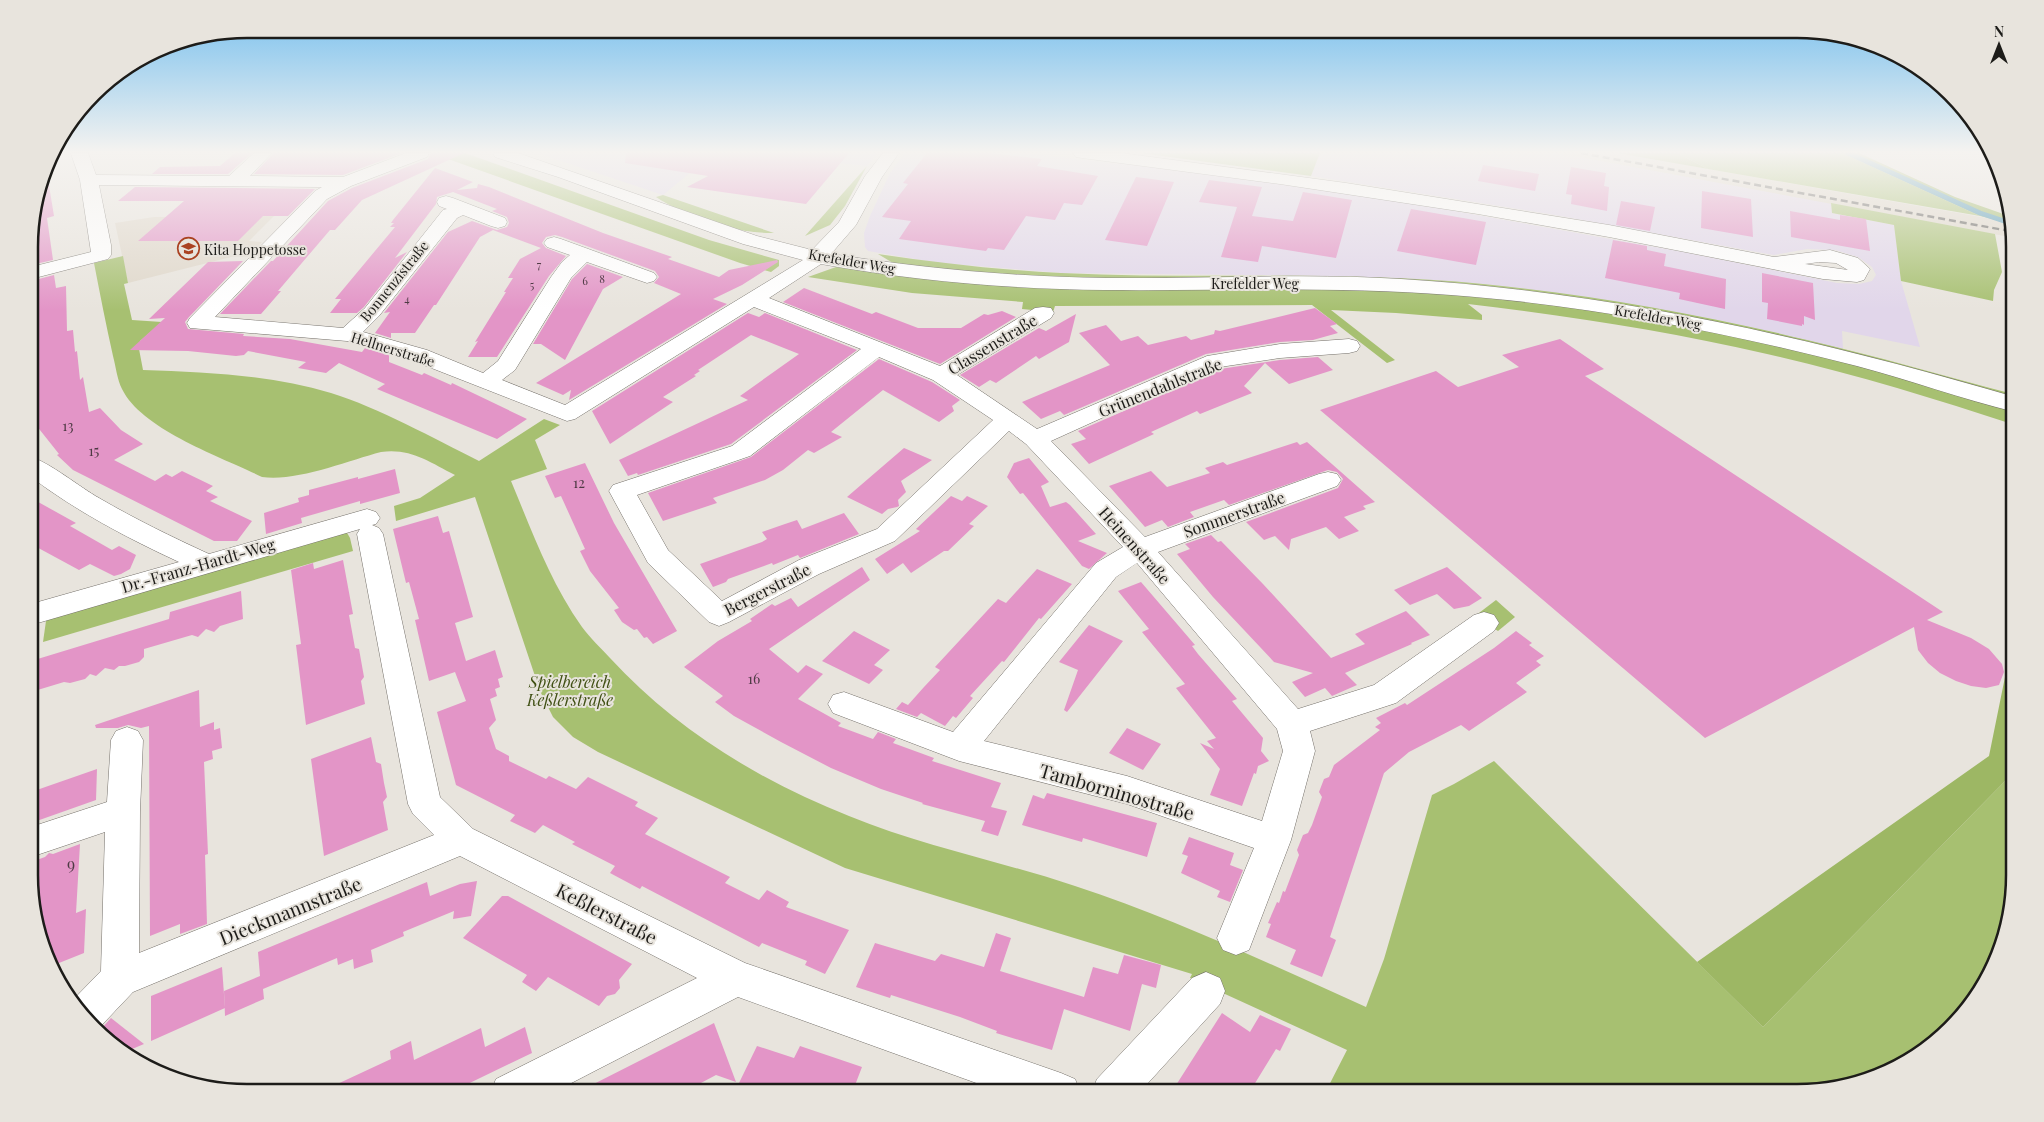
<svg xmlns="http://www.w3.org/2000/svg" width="2044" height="1122" viewBox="0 0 2044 1122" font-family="'Playfair Display',serif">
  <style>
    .commercial { fill: #e1d6ea }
    .built { fill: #dfd7ca }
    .green { fill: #a7c071 }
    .forest { fill: #9db764 }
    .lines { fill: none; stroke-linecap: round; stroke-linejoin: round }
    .stream { stroke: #4f97b4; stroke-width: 5 }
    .building { fill: #e395c7 }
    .minor-casing { stroke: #75716b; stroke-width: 1 }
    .minor { fill: #fff; fill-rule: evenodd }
    .rail { stroke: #5f5d59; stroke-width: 2.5; stroke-dasharray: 7 4; stroke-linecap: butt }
    .labels { text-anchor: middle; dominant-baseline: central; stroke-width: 4; stroke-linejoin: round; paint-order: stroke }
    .far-number-label { font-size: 11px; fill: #4e3a44 }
    .far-poi-label { font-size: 14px; fill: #1d1c19; stroke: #e8e4dd; text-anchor: start }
    .far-street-label { font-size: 14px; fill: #1d1c19; stroke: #e8e4dd }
    .number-label { font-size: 14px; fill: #4e3a44 }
    .street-label { font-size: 16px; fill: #1d1c19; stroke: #e8e4dd }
    .park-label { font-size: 16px; font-style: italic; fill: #405014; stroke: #e8e4dd }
    .near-number-label { font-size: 16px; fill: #4e3a44 }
    .near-street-label { font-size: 19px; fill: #1d1c19; stroke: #e8e4dd }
    .rim { fill: none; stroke: #1d1c19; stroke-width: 2.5 }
  </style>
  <rect width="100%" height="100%" fill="#e8e4dd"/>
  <g class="commercial">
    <polygon points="537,153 714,153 663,195"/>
    <polygon points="744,153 878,153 867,166"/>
    <polygon points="905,153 1029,153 1118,164 1122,162 1293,186 1432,207 1683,252 1837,283 1859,284 1872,281 1876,275 1872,267 1858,257 1835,250 1807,249 1774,255 1757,252 1555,215 1311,176 1320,153 1558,153 1831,203 1832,213 1894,225 1901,281 1920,347 1842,331 1843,349 1717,320 1667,311 1569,295 1482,284 1348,276 1063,273 939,263 868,251 865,247 864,233 870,216 890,173"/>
  </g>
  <g class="built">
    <polygon points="1558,153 1617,153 1998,220 2013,224 2015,238"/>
    <polygon points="274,216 249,241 262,242 249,256 235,256 128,283 115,223 154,217"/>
  </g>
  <g class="green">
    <polygon points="431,153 465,153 709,240 779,260 779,266 771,272 740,263"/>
    <polygon points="1140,153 1320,153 1311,176"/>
    <polygon points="1677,153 1842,153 1980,216 1708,169"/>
    <polygon points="867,166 845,206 830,225 805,236"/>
    <path d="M663,195L774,233C737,234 687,217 656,197Z"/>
    <polygon points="1831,203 1995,234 2002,272 1994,290 1993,301 1901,281 1894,225 1832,213"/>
    <path d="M878,254C939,263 1000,270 1061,273C1202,280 1342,270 1483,284C1591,295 1700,314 1807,340C1876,356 1944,376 2013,394V400L1569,297L1136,279L1062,278L976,273L893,263Z"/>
    <path d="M123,256L128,283L124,284L132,320L162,322L140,341L139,349L143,370C206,372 270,375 331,393C379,408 433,438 479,461L544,419L560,425L535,440L547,469L511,481C532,531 550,582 582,627C590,638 601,648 610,658C675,729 760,781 849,816C922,846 1000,861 1075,886C1175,919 1270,964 1366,1007L1384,959L1432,795L1454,784L1494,761L1763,1027L2015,771V889L1986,984L1918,1057L1867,1082L1811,1093H1325L1347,1050L1190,978L1192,974L845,868L598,752L573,737L553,717L540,691L475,497L396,521L394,506L420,498L455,475C429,462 411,448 381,452C347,461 296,482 262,477C222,457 142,430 122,389C117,379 116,367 113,356C106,325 100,294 94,263Z"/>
    <path d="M836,267L893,274L1406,290L1540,302L1654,319L1812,353L2015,410V425C1933,398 1851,373 1767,354C1668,331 1569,316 1468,304L1482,315V320L1396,313L1331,310L1395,360L1387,363L1312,305L1055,306L1053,312L1022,309L1023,302L912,293L808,277Z"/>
    <polygon points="346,531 350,538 353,551 43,642 46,621 53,615"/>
    <polygon points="1496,600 1515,617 1498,631 1475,616"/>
  </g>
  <g class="forest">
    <polygon points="1617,153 1677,153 1708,169"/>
    <polygon points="1842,153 1859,153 1955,197 2012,217 2013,224 1980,216"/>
    <polygon points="2015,610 2015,771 1763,1027 1697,962 1989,756 2005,677"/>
  </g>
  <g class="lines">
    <polyline class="stream" points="1848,153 1980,213 2007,222"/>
  </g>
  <g class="building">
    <polygon points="235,153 252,153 228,174 152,174 160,167 220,166"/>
    <polygon points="274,153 402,153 343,175 254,174"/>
    <polygon points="431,153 464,153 362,200 335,230 330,230 278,291 281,291 261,314 220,314 271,261 273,261 328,201 352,188 428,159"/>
    <polygon points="626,153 849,153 806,204 687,187 708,176 625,163"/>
    <polygon points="927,153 988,153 1042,159 1037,166 1098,176 1082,205 1064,203 1055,220 1026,216 1004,250 988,248 986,251 899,239 911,221 882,217 908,184 903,183"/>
    <polygon points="1483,165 1539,174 1535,191 1478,181"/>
    <polygon points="46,167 54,216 47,218 53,260 31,265 31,219"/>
    <polygon points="1571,167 1606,173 1604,186 1609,187 1607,211 1571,204 1572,195 1566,194"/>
    <polygon points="435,168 473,182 457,190 477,188 478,184 489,187 603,233 672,257 668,259 719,277 729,270 777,260 778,262 742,285 713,299 727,304 569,400 571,390 563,395 536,383 681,294 654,283 659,277 655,271 562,237 555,235 546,237 542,243 546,248 566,256 549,276 497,357 468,357 478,341 475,342 506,292 504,292 513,278 508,278 520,259 541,248 493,230 480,237 436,305 434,305 415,333 391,333 391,338 375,333 390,312 384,313 448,232 472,221 497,230 507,227 509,223 507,217 492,211 497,209 453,192 437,197 436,204 395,258 407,252 364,307 357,313 330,313 341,299 335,299 395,227 390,227 394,223 391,223 393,220"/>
    <polygon points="1136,177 1174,182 1147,246 1105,240"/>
    <polygon points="1209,180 1262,187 1252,216 1293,221 1303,192 1352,200 1336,258 1262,246 1258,262 1221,257 1237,207 1199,202"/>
    <polygon points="135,187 315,189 288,216 263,216 238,241 138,241 184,201 118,201"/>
    <polygon points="1702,191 1751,199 1753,237 1701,228"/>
    <polygon points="1621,201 1655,207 1650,231 1616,225"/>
    <polygon points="1411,209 1486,222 1476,265 1397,251"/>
    <polygon points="1790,211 1840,220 1840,215 1866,219 1870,251 1791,237"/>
    <polygon points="1613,240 1647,246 1647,250 1666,254 1664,266 1726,279 1725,309 1679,299 1680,293 1605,278"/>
    <polygon points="243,261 189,317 185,322 188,329 244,334 243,336 290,339 362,352 365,348 389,355 389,362 422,375 424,373 451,385 452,383 527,419 497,439 377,389 385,384 339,363 326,373 298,368 306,362 248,351 244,355 236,356 188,351 130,350 165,318 149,319 208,262"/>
    <polygon points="587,264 623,277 603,289 565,360 541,344 533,344 572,279"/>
    <polygon points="1762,273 1813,283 1815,320 1804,316 1804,325 1802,324 1802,326 1767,319 1768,303 1762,302"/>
    <polygon points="54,275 56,288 66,286 67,331 73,330 75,352 77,351 80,380 83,377 89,412 100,408 121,430 143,444 114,460 155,481 166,474 172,477 182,471 213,486 206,491 218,497 210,501 252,521 237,541 214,541 73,470 57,455 59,454 32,420 31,281"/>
    <polygon points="804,288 872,314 876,312 918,328 961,328 984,314 988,315 1002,311 1016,317 940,364 783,302"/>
    <polygon points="1315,308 1337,324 1330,326 1338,333 1313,340 1280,342 1206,354 1064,415 1060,411 1041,419 1022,402 1110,365 1079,333 1106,325 1121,341 1138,336 1148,345 1186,336 1191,340 1214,334 1215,330 1220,331"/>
    <polygon points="748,313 759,317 765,313 857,350 731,444 638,475 637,473 628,476 619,460 748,400 740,396 799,354 751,335 698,370 700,371 694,375 696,376 663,397 673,402 610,444 592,411"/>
    <polygon points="1076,314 1069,342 1039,359 1036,356 996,383 990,380 979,387 960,375 1039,328 1046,331"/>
    <polygon points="1560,339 1604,369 1585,376 1943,612 1927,620 1971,638 1989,649 2002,664 2004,672 1999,685 1986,688 1971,686 1956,681 1940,673 1928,663 1918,650 1914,627 1705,738 1320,410 1436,371 1458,387 1519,367 1502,355"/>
    <polygon points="1318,357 1333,370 1289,384 1265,363 1244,386 1252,393 1200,414 1197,411 1151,432 1154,434 1089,464 1071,444 1086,439 1078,431 1220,369 1280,360"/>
    <polygon points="879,359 932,382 960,400 952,406 954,411 939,422 883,390 831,432 842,437 814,453 808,450 783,470 765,480 713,498 717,503 663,521 648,493 751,457"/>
    <polygon points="1297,442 1300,445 1307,442 1375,502 1363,506 1366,509 1344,517 1359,531 1339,539 1326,527 1291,539 1289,550 1275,536 1264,540 1246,522 1338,488 1343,479 1337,472 1328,470 1229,505 1224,500 1190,512 1194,517 1168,527 1162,520 1145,527 1109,486 1151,471 1167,487 1210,473 1205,468 1223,462 1227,465"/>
    <polygon points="904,448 932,460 901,481 906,492 898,500 899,506 897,507 888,509 882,514 847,497"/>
    <polygon points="1029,458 1049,482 1041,486 1050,507 1066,502 1070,505 1096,534 1078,541 1107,553 1089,569 1082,566 1023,493 1020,494 1007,477 1014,463"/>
    <polygon points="585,463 614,523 677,631 653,644 647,637 644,638 637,629 634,630 622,622 614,610 619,608 590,571 580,551 585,549 561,496 555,498 545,476"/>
    <polygon points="395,469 400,493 360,504 360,501 301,518 302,523 266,534 264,513 299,502 298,498 309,495 309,490 358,477 358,479"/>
    <polygon points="951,496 962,501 967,496 988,506 969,524 974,526 948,551 944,551 911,573 903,563 887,574 875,559 920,531 916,529"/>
    <polygon points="31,498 76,523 70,526 112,550 119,546 136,555 130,569 121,574 114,576 90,564 79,570 31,544"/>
    <polygon points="844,513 859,534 800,558 798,555 773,565 772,563 728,579 726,582 713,587 700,564 762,542 767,539 762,532 785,524 797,520 802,529"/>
    <polygon points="438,516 443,533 449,531 473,617 455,623 466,661 495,650 503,677 498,679 500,687 495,689 497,696 490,699 496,720 489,728 496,749 509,756 509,761 546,779 549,776 576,789 588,777 638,802 635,806 658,818 645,834 730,877 725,883 759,900 767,890 789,902 786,907 849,930 825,974 805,965 807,961 762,943 759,947 642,886 640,889 610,873 615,866 572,844 575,842 543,825 535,833 510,821 515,815 456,785 437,712 466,701 455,672 429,681 415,620 419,619 409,582 406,583 393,529"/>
    <polygon points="1211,535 1218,542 1221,541 1263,584 1331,658 1365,644 1355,634 1406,611 1430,635 1411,643 1412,644 1345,673 1357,685 1332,696 1325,688 1305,697 1292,682 1313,673 1274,662 1213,597 1177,554 1190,549 1185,544"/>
    <polygon points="343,560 353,614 349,615 355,648 359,649 364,677 361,681 365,704 306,725 296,645 301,644 291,570 313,563 314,569"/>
    <polygon points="862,567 870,580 769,649 798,673 806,665 823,674 798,699 841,723 838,726 873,739 878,732 896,739 893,743 934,758 932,761 1001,783 991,807 1007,811 998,836 981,831 985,821 922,804 923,803 881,789 831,768 781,742 734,716 715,702 723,696 684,667 718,641 752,621 750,619 772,604 775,606 791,598 798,607"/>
    <polygon points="1447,567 1482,598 1469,606 1454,609 1437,594 1410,605 1394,590"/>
    <polygon points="1037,569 1072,584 1041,619 1039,618 1004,662 1002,661 970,696 973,698 956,718 953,716 945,726 921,713 917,717 896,709 902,702 908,705 924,687 940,670 935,667 998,599 1006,603"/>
    <polygon points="1141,582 1195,645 1192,646 1198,654 1237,699 1232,701 1263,738 1261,751 1269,761 1258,766 1256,774 1254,773 1242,806 1210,795 1220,769 1200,743 1214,749 1207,741 1216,738 1176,688 1185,684 1142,632 1149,629 1118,591"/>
    <polygon points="241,591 243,619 220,626 214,632 206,629 198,637 192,635 144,649 144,657 139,662 125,666 119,666 114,670 105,668 96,676 90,674 85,679 70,683 64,682 31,692 31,661 169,619 170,612"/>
    <polygon points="1089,625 1123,641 1067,712 1064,710 1078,670 1059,662"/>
    <polygon points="854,631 890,650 874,665 883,670 869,684 822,661"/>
    <polygon points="1516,631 1532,643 1529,645 1544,656 1536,661 1541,665 1516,683 1527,692 1469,731 1461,725 1409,752 1384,773 1330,937 1336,940 1322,977 1290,964 1296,950 1266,937 1271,924 1268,923 1277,902 1279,903 1283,891 1285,892 1299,855 1297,850 1303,835 1308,833 1312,825 1322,797 1319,792 1324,779 1329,777 1334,765 1380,730 1375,727 1381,723 1376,718 1405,703 1407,705 1494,648"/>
    <polygon points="199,690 200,727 214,722 214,730 220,728 222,748 212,751 213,759 204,762 208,854 205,855 207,924 180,934 180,924 150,936 149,726 141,728 128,725 118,728 96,728 95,725"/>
    <polygon points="1127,728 1161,744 1143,770 1109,753"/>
    <polygon points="371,737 376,762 381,764 384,783 387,797 383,802 388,830 324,856 311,759"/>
    <polygon points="97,769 96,800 31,823 31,792"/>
    <polygon points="1047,793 1157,823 1147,857 1083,838 1082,842 1022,825 1033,795 1044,799"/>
    <polygon points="1189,837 1234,853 1230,865 1243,870 1230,902 1217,897 1220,891 1181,873 1188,856 1182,854"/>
    <polygon points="80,844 76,913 86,909 84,953 54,965 31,903 31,862 45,857 49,853 53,854"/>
    <polygon points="477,881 471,916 453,919 454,911 403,932 404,936 371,950 373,962 354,969 353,959 338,965 337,958 263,989 264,999 225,1016 224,991 260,976 258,952 427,882 430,896 460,884"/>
    <polygon points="502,896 508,896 632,964 619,980 620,988 615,994 607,996 599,1006 548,977 536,991 522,982 527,975 463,938"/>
    <polygon points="996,933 1011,938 1000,971 1084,997 1093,967 1118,974 1124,955 1161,965 1156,988 1142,984 1130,1031 1064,1009 1052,1050 996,1033 997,1031 960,1017 891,995 890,998 856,987 875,943 935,961 941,954 984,967"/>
    <polygon points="222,967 225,1008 151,1041 151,996"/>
    <polygon points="1222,1013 1250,1032 1260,1015 1291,1029 1280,1051 1276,1049 1249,1093 1171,1093"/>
    <polygon points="111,1018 144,1044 125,1052 101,1029"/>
    <polygon points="714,1023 736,1082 716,1075 682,1093 576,1093"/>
    <polygon points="525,1027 532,1053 449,1093 318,1093 391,1059 390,1051 411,1041 414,1060 481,1028 485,1047"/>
    <polygon points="757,1046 794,1058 800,1046 862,1067 852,1093 768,1093 739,1083"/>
  </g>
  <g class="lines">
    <defs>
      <g id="minor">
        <path d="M71,153H88L96,175L229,176L254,153H272L250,176L343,177L406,153H429L427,157L351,186L327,199L215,317L343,328L365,308L443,210L447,209L439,206L437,202L439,198L446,196L453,198L505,218L507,222L505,226L498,228L491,226L463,215L457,218L379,316L363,332L427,350L483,373L498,361L551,277L562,262L570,255L547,247L544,243L547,239L554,237L561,239L654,273L657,277L654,281L647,283L587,262L571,278L515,370L502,380L565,405L803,260L743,244L558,177L495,157L493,153H518L757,236L812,250L839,222L865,176L883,153H899L882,177L856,225L831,254C922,268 1014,277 1106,278C1205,279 1303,273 1401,279C1611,292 1814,338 2015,397V412C1962,399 1910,380 1857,366C1725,332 1588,305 1451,295C1336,286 1221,291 1105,290C1010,289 915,281 821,264L769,298L940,366L1035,308L1043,307L1051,308L1054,313L1051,318L957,375L1037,429L1207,356L1280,344L1349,339L1357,341L1360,346L1357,351L1349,353L1280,358L1220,367L1159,392L1051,441L1145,537L1319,474L1328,472L1337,474L1341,480L1337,486L1158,552L1298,709L1374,685L1474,615L1484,612L1494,615L1499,623L1494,631L1396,703L1310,731L1315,751L1291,840L1249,950L1236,955L1223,950L1217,938L1254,848L1127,804L959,761L833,713L828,704L833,695L844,692L953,732L1096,563L1123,547L1026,444L1009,431L895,541L819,574L729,622L719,626L709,622L648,563L609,491L613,485L732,446L861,349L754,307L575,419L567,421L411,360L347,341L190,328L187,323L190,318L315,191L322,187L99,185L111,245V255L108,259L31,279V267L91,252L80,180ZM879,357L933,380L993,420L877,529L799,560L722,601L668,550L637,495L750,456ZM1137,563L1277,729L1283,751L1262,821L1127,776L984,741L1116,577Z"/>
        <path d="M1073,153H1121L1346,183L1609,225L1774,257L1830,250L1858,258L1870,269L1864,280L1857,282L1823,279L1609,237L1478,214L1280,184L1082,158L1076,157ZM1819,262L1836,263L1848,270L1805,264Z"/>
        <path d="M31,457C49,462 81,488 99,498C135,519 172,537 209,554L367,509L376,512L380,518L376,524L372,525L379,528L383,534L440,797L473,829L745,963L1061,1073L1075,1079L1081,1093H1004L738,997L552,1093H490L496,1079L697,978L460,856L133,992L99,1028L71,1002L101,971L105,832L31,857V827L107,802L111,740L116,731L127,727L138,731L143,740L140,811L139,953L434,835L413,814L408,804L357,534L360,529L31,625V604L179,562C127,538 76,511 31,477Z"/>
        <polygon points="1206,972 1220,978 1225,991 1220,1004 1139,1093 1091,1093 1097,1079 1192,978"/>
      </g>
    </defs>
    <use href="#minor" class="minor-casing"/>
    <use href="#minor" class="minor"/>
    <polyline class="rail" points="1581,153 2015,232"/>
  </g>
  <linearGradient id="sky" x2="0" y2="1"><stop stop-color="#73beee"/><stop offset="0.49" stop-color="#f5f3f0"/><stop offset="1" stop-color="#f5f3f0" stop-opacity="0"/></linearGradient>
  <rect width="2044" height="310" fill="url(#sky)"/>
  <defs>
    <symbol id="school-ring" viewBox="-11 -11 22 22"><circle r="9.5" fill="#e8e4dd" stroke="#aa4222" stroke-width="1.5"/><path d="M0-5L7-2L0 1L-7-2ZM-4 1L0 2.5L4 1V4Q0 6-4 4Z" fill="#aa4222"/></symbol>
  </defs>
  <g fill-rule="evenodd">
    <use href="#school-ring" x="176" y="236" width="25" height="25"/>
  </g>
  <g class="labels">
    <g class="far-number-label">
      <text x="539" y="264">7</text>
      <text x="602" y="278">8</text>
      <text x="585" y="280">6</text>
      <text x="532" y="284">5</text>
      <text x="407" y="298">4</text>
    </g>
    <g class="far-poi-label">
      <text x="204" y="249">Kita Hoppetosse</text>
    </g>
    <g class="far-street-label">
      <text transform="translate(852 261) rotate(10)">Krefelder Weg</text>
      <text transform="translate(394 281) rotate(-51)">Bonnenzistraße</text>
      <text x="1255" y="283">Krefelder Weg</text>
      <text transform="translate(1658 317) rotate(10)">Krefelder Weg</text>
      <text transform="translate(393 349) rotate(17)">Hellnerstraße</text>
    </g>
    <g class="number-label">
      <text x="68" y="425">13</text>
      <text x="94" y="450">15</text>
      <text x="579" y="482">12</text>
      <text x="754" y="678">16</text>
    </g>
    <g class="street-label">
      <text transform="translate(992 344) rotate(-31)">Classenstraße</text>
      <text transform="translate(1160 387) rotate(-22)">Grünendahlstraße</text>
      <text transform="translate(1234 514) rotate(-20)">Sommerstraße</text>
      <text transform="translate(1135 545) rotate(48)">Heinenstraße</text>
      <text transform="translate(198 565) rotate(-16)">Dr.-Franz-Hardt-Weg</text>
      <text transform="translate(767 589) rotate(-27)">Bergerstraße</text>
    </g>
    <g class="park-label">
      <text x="570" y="681">Spielbereich<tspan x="570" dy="18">Keßlerstraße</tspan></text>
    </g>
    <g class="near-number-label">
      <text x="71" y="863">9</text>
    </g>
    <g class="near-street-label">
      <text transform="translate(1117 791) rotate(16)">Tamborninostraße</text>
      <text transform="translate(290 910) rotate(-22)">Dieckmannstraße</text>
      <text transform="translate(607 913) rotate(27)">Keßlerstraße</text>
    </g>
  </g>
  <path d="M0 0H2044V1122H0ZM247 38H1797A209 209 0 0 1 2006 247V875A209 209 0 0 1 1797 1084H247A209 209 0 0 1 38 875V247A209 209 0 0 1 247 38Z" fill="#e8e4dd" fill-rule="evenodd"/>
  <path class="rim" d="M247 38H1797A209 209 0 0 1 2006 247V875A209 209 0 0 1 1797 1084H247A209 209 0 0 1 38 875V247A209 209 0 0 1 247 38Z"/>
  <g transform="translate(1999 45)" stroke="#e8e4dd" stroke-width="4" paint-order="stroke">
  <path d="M0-4L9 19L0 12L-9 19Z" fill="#1d1c19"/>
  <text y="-8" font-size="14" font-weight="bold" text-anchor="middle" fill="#1d1c19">N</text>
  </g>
</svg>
